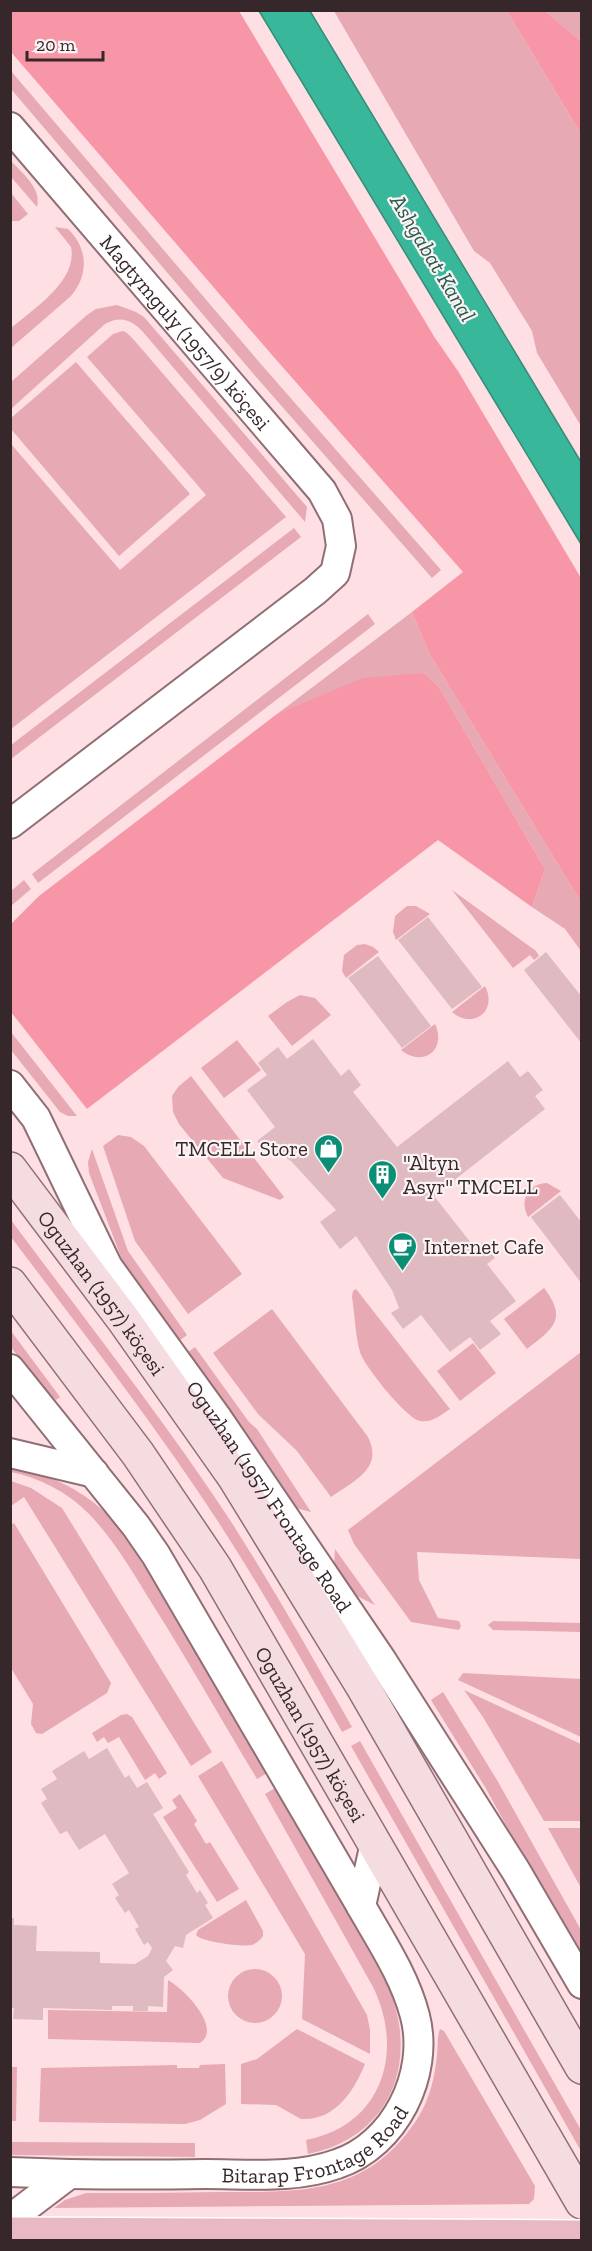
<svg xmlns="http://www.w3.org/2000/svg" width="592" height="2251" viewBox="0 0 592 2251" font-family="'Zilla Slab',serif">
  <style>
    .green { fill: #e7a9b3 }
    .forest { fill: #f796a7 }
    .water { fill: #38b79a; stroke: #378c78; stroke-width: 1.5 }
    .building { fill: #dfbac0 }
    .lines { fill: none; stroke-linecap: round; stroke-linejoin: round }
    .minor-casing { stroke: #906f74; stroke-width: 32 }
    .secondary-casing { stroke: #906f74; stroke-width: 36 }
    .primary-casing { stroke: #fff; stroke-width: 36 }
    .minor { stroke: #fff; stroke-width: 28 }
    .secondary { stroke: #f4dce0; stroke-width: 33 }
    .primary { stroke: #e8b9c2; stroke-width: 33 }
    .labels { text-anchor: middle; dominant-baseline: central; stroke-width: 4.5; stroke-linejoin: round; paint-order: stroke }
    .street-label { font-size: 21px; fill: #36282a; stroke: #fbf3f4 }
    .poi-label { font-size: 21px; fill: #36282a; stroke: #fbf3f4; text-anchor: start }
    .water-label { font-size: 22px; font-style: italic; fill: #295c4f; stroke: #fbf3f4 }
  </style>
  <rect width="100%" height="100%" fill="#fedfe3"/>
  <g class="green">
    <polygon points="334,11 507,11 581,134 581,426 537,353 532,331 490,263 474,251"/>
    <polygon points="545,11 581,11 581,41"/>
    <polygon points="11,71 260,363 441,570 432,578 251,371 11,89"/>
    <path d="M10,160C22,173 42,188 37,207L11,177Z"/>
    <polygon points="11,193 28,214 19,221 11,221"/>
    <path d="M55,227L68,229C88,248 89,275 71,296L11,348V328C33,309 78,281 71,247Z"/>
    <path d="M117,305L136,312L144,317L307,507L305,522L143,332C132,320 121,315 105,324L11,409V382L87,315L96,309Z"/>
    <polygon points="123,331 127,333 134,340 286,517 11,729 11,444 120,570 206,495 87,357 113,334"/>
    <polygon points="76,362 190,494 119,556 11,429 11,418"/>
    <polygon points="294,528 301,537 11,759 11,745"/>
    <polygon points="412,612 429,653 581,902 581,951 565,929 532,907 545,869 439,687 424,673 277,714"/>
    <polygon points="368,614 375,624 38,883 32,874"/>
    <polygon points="24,880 31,889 11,906 11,891"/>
    <polygon points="452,890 536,951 539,956 534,960 530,955 513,968"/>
    <polygon points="407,906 416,906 430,914 396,940 393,932 395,916"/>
    <polygon points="365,944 373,947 379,952 346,978 342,971 344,955 357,945"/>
    <path d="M485,986C498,1011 473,1030 452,1012Z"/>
    <polygon points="300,995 315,998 331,1015 292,1046 268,1016 287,1002"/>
    <path d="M435,1024C447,1050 423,1068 401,1050Z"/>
    <polygon points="11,1032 77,1116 68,1116 60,1112 11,1050"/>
    <polygon points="237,1040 261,1070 224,1098 201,1068"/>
    <polygon points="191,1076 284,1197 280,1200 223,1178 179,1124 173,1112 172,1096 178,1087"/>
    <polygon points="118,1135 131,1137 144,1146 242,1274 188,1314 135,1241 103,1146"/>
    <polygon points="92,1149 128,1251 187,1335 179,1341 123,1262 89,1173 88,1162"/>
    <path d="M547,1183L561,1191L528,1217C519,1200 528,1184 547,1183Z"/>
    <path d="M11,1220C83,1317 159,1413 226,1514C271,1583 311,1655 352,1727L342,1732C302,1660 262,1589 217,1520C153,1422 81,1330 11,1237Z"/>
    <path d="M544,1288C568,1319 553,1329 527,1349L504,1319Z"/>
    <path d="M356,1289L450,1409C441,1415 432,1423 420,1421C407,1419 364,1366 360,1352C355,1335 355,1315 352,1297L353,1291Z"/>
    <path d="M272,1309L368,1437C384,1469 353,1481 331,1497L297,1451L258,1414L213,1353Z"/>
    <polygon points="11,1331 60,1397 56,1400 36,1381 11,1347"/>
    <polygon points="473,1343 496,1373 460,1401 437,1371"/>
    <polygon points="195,1347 249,1422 257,1429 311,1512 292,1507 187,1353"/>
    <polygon points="581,1352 581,1559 417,1552 419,1580 438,1618 459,1621 461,1626 459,1630 411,1622 354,1544 348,1530"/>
    <path d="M10,1466C41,1473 68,1483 93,1502C123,1525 142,1560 162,1592C199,1651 234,1712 269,1772L257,1779C222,1721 189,1662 153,1605C133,1573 114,1539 87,1512C66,1491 39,1478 11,1472Z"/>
    <polygon points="11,1481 31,1488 62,1508 212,1752 191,1766 24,1497 11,1506"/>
    <polygon points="14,1523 111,1683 107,1693 42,1734 36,1733 31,1724 33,1704 11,1668 10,1525"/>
    <polygon points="335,1549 375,1605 353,1594 334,1566"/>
    <polygon points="493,1621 581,1623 581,1632 493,1630 488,1625"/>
    <polygon points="463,1673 581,1679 581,1737 458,1680"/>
    <polygon points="464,1690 581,1744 581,1821 544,1821 483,1717"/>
    <polygon points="443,1692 497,1780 581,1930 581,1961 485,1787 431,1700"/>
    <polygon points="127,1714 132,1717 167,1773 159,1779 155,1773 145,1780 119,1737 108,1743 104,1737 97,1742 92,1733 121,1715"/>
    <polygon points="360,1741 581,2130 581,2151 351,1746"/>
    <polygon points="222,1761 367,2015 370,2030 370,2054 302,2019 305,1954 198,1776"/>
    <path d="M277,1787L385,1980C421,2054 395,2137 308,2154L306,2140C382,2126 405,2052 373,1987L265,1794Z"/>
    <polygon points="180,1794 197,1821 194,1824 206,1844 210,1842 239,1889 217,1902 163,1817 177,1808 172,1800"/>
    <polygon points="548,1828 581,1828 581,1888"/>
    <path d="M246,1900L263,1931V1936C260,1940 257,1943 252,1945C242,1947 202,1942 196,1935L198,1930Z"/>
    <circle cx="255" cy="1996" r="27"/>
    <path d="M168,1980C183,1988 223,2028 200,2043L48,2039V2010L167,2012Z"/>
    <path d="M297,2029L365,2064C354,2091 335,2121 301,2119L276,2105L241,2104V2064L257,2059Z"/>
    <path d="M440,2029L444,2031L535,2186L534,2199L529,2204L54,2208L65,2200L86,2193C130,2193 174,2193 218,2192C302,2192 369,2196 419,2116C430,2098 435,2076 437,2055C438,2047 437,2036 440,2029Z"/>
    <polygon points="225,2064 226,2104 200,2120 185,2124 39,2122 41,2068 177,2065 177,2068 199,2068 200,2065"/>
    <polygon points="11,2067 17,2067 16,2121 11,2121"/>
    <polygon points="11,2142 195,2143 195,2157 11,2155"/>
  </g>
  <g class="forest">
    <polygon points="10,11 239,11 435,338 458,371 581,578 581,902 429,653 412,612 463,572 272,355 11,52"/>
    <polygon points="507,11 545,11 581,41 581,134"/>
    <polygon points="424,673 439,687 545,869 532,907 438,840 87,1109 11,1012 11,924 39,896 277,714 363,678"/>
  </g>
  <polygon class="water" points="259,11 310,11 581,462 581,544"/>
  <g class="building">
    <polygon points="428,917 482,987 452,1009 398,940"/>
    <polygon points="546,952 582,997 582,1044 524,970"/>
    <polygon points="378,956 431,1026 402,1048 348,978"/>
    <polygon points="313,1039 341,1076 349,1069 361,1085 353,1092 397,1147 508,1061 520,1077 528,1071 543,1090 535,1096 545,1109 434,1196 475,1248 483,1242 495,1258 487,1264 516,1301 490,1321 501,1334 480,1350 470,1337 450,1352 421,1315 403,1329 391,1313 399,1308 392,1290 356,1236 340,1249 320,1222 336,1210 292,1162 277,1151 269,1157 257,1141 275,1127 247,1090 267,1075 258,1063 278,1047 287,1059"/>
    <polygon points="560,1195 582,1223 582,1284 531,1217"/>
    <polygon points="107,1748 125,1778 129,1775 137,1788 147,1782 163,1808 153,1814 189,1872 186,1875 197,1893 200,1890 208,1903 205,1905 213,1918 186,1935 183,1948 175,1946 166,1961 173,1970 164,1977 163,2007 148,2006 148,2011 133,2011 133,2006 112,2006 112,2010 43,2008 43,2020 13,2019 14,2008 10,2008 10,1918 14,1918 14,1925 37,1926 36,1951 100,1952 100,1963 135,1964 148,1956 152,1948 148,1942 144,1945 135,1929 139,1927 129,1910 125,1913 115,1898 119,1895 112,1884 129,1873 105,1834 79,1850 67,1831 60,1834 41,1803 47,1799 41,1789 57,1779 52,1771 84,1751 89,1759"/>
  </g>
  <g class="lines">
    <defs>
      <g id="minor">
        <path id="s1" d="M10,127L322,491L337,519L341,546L335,573L315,591L10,824"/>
        <path id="s2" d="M10,1085L36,1118L108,1267L218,1419L381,1659L516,1871L582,1984"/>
        <polyline points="10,1369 136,1526 156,1555 361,1906"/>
        <polyline points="10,1453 94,1473"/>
        <path id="s3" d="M10,2172C76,2175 141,2175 206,2174C250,2174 295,2179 337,2164C395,2145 430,2074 415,2016C405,1977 381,1941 361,1906L375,1843"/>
        <polyline points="10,2219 68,2175"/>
      </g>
      <g id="secondary">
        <path id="s4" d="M10,1169L123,1319L235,1478L362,1685L582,2067"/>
        <path id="s5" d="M10,1284L138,1454L215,1568L582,2202"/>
      </g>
      <polyline id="primary" points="10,2234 582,2237"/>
    </defs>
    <use href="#minor" class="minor-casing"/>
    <use href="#secondary" class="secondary-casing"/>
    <use href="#primary" class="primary-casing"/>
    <use href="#minor" class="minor"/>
    <use href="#secondary" class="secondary"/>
    <use href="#primary" class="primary"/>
  </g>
  <defs>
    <symbol id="shop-pin" viewBox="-11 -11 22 30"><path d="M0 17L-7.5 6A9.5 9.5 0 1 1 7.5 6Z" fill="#0a8e75" stroke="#fbf3f4"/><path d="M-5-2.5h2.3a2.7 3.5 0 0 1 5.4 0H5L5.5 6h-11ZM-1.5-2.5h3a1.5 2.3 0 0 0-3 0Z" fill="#fff"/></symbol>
    <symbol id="building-pin" viewBox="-11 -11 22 30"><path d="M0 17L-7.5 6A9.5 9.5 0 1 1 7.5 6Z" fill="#0a8e75" stroke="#fbf3f4"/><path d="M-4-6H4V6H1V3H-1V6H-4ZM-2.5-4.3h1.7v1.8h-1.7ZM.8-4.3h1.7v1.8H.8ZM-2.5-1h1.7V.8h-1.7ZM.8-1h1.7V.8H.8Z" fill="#fff"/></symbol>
    <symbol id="cafe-pin" viewBox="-11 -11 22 30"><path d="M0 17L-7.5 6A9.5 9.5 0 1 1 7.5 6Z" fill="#0a8e75" stroke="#fbf3f4"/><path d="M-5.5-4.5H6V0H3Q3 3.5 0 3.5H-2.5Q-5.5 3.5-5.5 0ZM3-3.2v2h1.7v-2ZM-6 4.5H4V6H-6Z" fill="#fff"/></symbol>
  </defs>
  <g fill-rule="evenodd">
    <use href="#shop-pin" x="312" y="1132" width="33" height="45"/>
    <use href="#building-pin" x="366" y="1158" width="33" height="45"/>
    <use href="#cafe-pin" x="386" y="1230" width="33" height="45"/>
  </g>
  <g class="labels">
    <g class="street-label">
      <text stroke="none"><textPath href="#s1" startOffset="270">Magtymguly (1957/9) köçesi</textPath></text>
      <text stroke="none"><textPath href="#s4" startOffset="154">Oguzhan (1957) köçesi</textPath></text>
      <text stroke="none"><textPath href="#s2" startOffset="488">Oguzhan (1957) Frontage Road</textPath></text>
      <text stroke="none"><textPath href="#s5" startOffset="542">Oguzhan (1957) köçesi</textPath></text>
      <text stroke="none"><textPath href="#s3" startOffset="314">Bitarap Frontage Road</textPath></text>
    </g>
    <g class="poi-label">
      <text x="308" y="1148" text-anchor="end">TMCELL Store</text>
      <text x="403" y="1162">"Altyn<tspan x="403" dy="24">Asyr" TMCELL</tspan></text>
      <text x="424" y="1246">Internet Cafe</text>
    </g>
    <g class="water-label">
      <text transform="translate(433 258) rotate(59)">Ashgabat Kanal</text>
    </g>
  </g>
  <rect width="592" height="2251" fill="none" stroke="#36282a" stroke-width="24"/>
  <path d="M27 51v9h76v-9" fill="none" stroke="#36282a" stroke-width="3"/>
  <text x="36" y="51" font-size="18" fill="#36282a" stroke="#fbf3f4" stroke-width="4.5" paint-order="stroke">20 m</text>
</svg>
